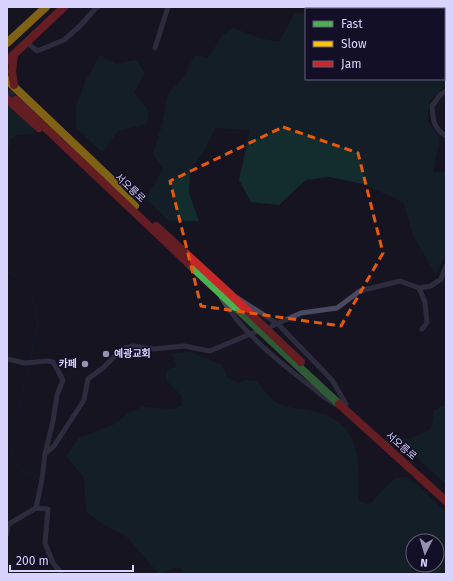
<svg xmlns="http://www.w3.org/2000/svg" width="453" height="581" viewBox="0 0 453 581" font-family="'Fira Sans','Noto Sans KR',sans-serif">
  <style>
    .green { fill: #132c2d; fill-rule: evenodd }
    .lines { fill: none; stroke-linecap: round; stroke-linejoin: round }
    .stream { stroke: #0d2144; stroke-width: 1 }
    .primary-tunnel { stroke: #333142; stroke-width: 8; stroke-dasharray: 8 4; stroke-linecap: butt }
    .street { stroke: #4a4962; stroke-width: 5 }
    .fast { stroke: #4caf50; stroke-width: 8 }
    .slow { stroke: #ffc107; stroke-width: 8 }
    .jam { stroke: #c62828; stroke-width: 8 }
    .marked { fill: none; stroke: #e8590c; stroke-width: 3; stroke-dasharray: 8 5; stroke-linejoin: round }
    .poi-dot { fill: #9591b1; stroke: #130f26; stroke-width: 1.5 }
    .labels { text-anchor: middle; dominant-baseline: central; stroke-width: 3; stroke-linejoin: round; paint-order: stroke }
    .street-label { font-size: 10px; fill: #d9d4ff; stroke: #130f26 }
    .poi-label { font-size: 10px; font-weight: bold; fill: #d9d4ff; stroke: #130f26; text-anchor: start }
  </style>
  <rect width="100%" height="100%" fill="#161421"/>
  <g class="green">
    <polygon points="321,7 443,7 446,8 446,28 444,27 444,9 320,9"/>
    <polygon points="295,13 306,14 306,79 444,79 444,69 446,70 446,85 430,101 427,120 440,138 433,172 446,172 446,253 436,275 413,235 403,202 363,184 330,177 306,180 279,205 251,202 239,180 250,130 215,128 203,152 190,171 189,193 199,221 169,221 145,198 156,181 163,168 153,154 161,128 168,94 183,78 195,55 208,58 222,36 233,28 259,38 279,42"/>
    <polygon points="100,55 116,64 136,60 145,73 134,93 149,111 147,124 118,131 102,152 76,128 76,106 86,80"/>
    <polygon points="7,104 36,129 33,134 17,135 11,139 9,146 7,146"/>
    <path d="M191,352L222,365L228,378L238,383L245,380L256,381C261,386 270,399 277,403C290,410 307,408 321,413C363,428 358,463 359,500C371,508 372,502 379,494C384,488 390,483 395,478L408,477L446,512V574H185L179,567L159,574L127,537L108,527L86,512L84,478L66,456L79,438L113,425L130,412L142,407L174,409L182,406L181,395L166,380V375L168,369L177,367L172,354L174,353ZM413,541H437V565H413Z"/>
    <polygon points="446,405 446,484 398,441 414,437 431,429 434,410"/>
  </g>
  <g class="lines">
    <g class="stream">
      <polyline points="7,272 21,278 31,291 38,321 30,360"/>
      <polyline points="29,365 15,424 10,432 9,440 16,464 21,471 38,475"/>
    </g>
    <polyline class="primary-tunnel" points="7,92 16,100"/>
    <g class="street">
      <polyline points="26,42 37,51 64,40 80,26 95,9 98,7"/>
      <polyline points="155,48 168,7"/>
      <path d="M446,91L440,95L432,106C433,119 433,128 446,136"/>
      <polyline points="419,288 425,302 427,323 422,329"/>
      <path d="M221,297C244,337 288,368 324,397L335,404"/>
      <polyline points="236,297 278,324 332,380 346,404"/>
      <polyline points="272,326 301,313 337,308 360,291 400,281 419,288 431,286 441,279 446,266"/>
      <polyline points="7,359 25,363 47,361 53,362 63,380 57,395 53,421 45,454 42,479 36,508 7,525"/>
      <polyline points="45,454 54,446 84,400 88,379 104,367 122,349 133,346 154,349 184,346 210,351 255,332"/>
      <polyline points="36,508 48,509 45,543 53,563 62,574"/>
      <polyline points="7,534 8,524"/>
    </g>
    <polyline class="fast" points="189,264 339,404"/>
    <g class="slow">
      <polyline points="7,43 46,7"/>
      <polyline points="7,80 111,179 119,190"/>
      <polyline points="114,186 135,206"/>
    </g>
    <g class="jam">
      <polyline points="14,55 12,71 14,85"/>
      <polyline points="7,61 64,7"/>
      <polyline points="7,99 39,128"/>
      <polyline points="16,100 189,264"/>
      <polyline points="156,226 228,292 301,362"/>
      <polyline points="339,404 446,501"/>
    </g>
  </g>
  <path d="M0 0H453V581H0ZM283,127L358,153L383,253L341,326L201,306L170,181Z" fill="#161421" fill-opacity=".55" fill-rule="evenodd"/>
  <path class="marked" d="M283,127L358,153L383,253L341,326L201,306L170,181Z"/>
  <g class="poi-dot">
    <circle cx="106" cy="354" r="4"/>
    <circle cx="85" cy="364" r="4"/>
  </g>
  <g class="labels">
    <g class="street-label">
      <text transform="translate(130 188) rotate(43)">서오릉로</text>
      <text transform="translate(401 446) rotate(41)">서오릉로</text>
    </g>
    <g class="poi-label">
      <text x="114" y="354">예광교회</text>
      <text x="77" y="364" text-anchor="end">카페</text>
    </g>
  </g>
  <rect width="453" height="581" fill="none" stroke="#d9d4ff" stroke-width="16"/>
  <rect x="305" y="8" width="140" height="72" fill="#130f26" stroke="#625e7d"/>
  <rect x="313" y="21" width="20" height="6" fill="#4caf50" stroke="#625e7d"/>
  <text x="341" y="28" font-size="12" fill="#d9d4ff">Fast</text>
  <rect x="313" y="41" width="20" height="6" fill="#ffc107" stroke="#625e7d"/>
  <text x="341" y="48" font-size="12" fill="#d9d4ff">Slow</text>
  <rect x="313" y="61" width="20" height="6" fill="#c62828" stroke="#625e7d"/>
  <text x="341" y="68" font-size="12" fill="#d9d4ff">Jam</text>
  <g transform="translate(425 553) rotate(185)"><circle r="19" fill="#130f26" stroke="#625e7d"/>
  <path d="M0-3L7 15L0 10L-7 15Z" fill="#9591b1"/>
  <text y="-6" font-size="11" font-weight="bold" text-anchor="middle" fill="#d9d4ff">N</text>
  </g>
  <path d="M10 565v6h123v-6" fill="none" stroke="#d9d4ff" stroke-width="2"/>
  <text x="16" y="565" font-size="12" fill="#d9d4ff" stroke="#130f26" stroke-width="3" paint-order="stroke">200 m</text>
</svg>
